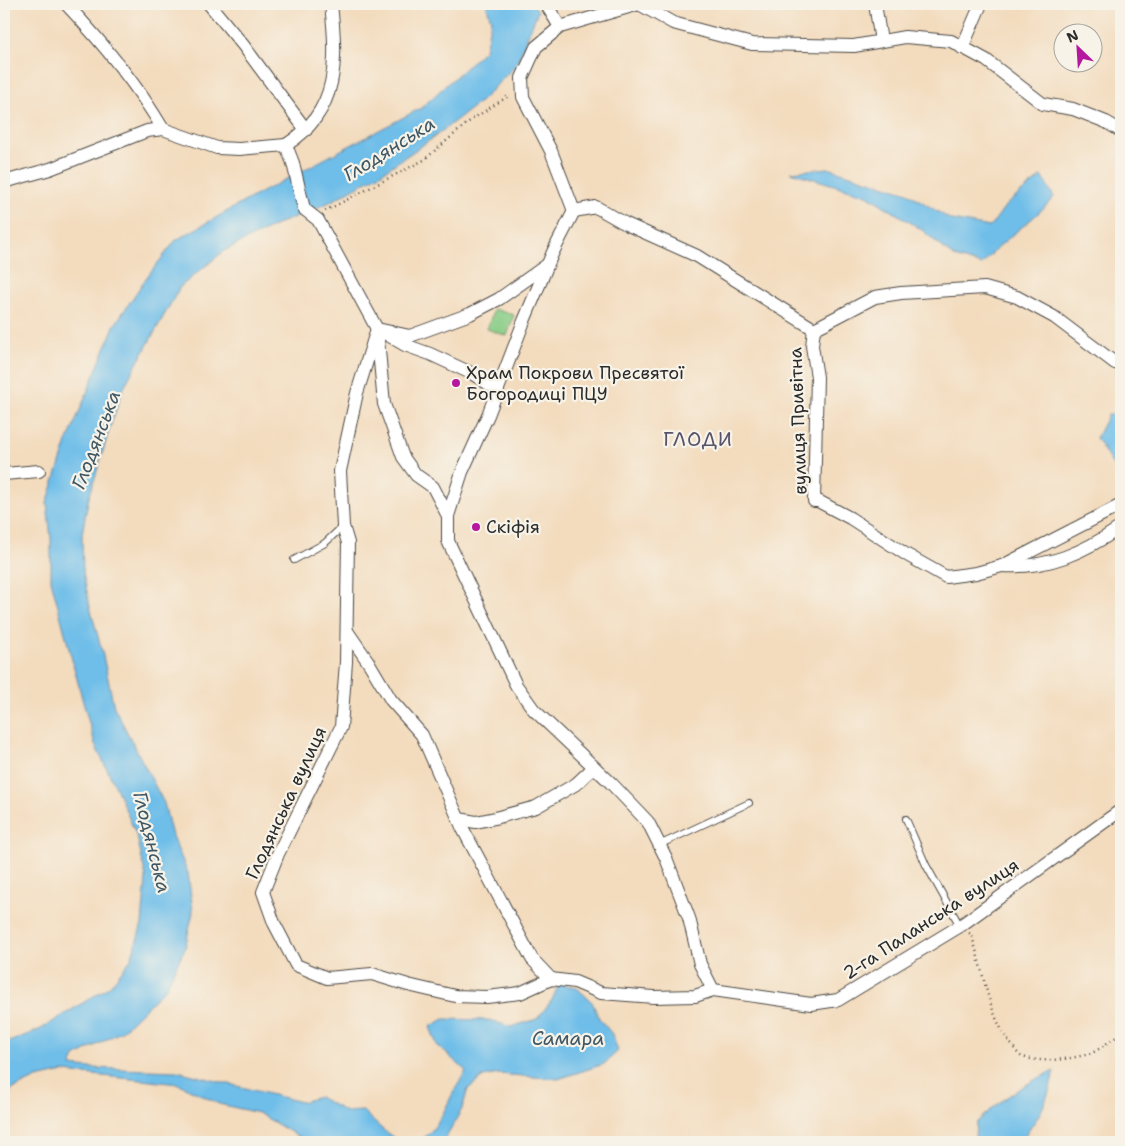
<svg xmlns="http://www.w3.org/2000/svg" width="1125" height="1146" viewBox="0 0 1125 1146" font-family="'Shantell Sans',sans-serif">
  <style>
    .green { fill: #88cc85; stroke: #5a7c58 }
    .water { fill: #6ebee9; stroke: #4c748a }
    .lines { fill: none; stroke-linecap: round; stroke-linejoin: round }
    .lane-casing { stroke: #494541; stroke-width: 8 }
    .street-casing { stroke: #494541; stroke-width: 14 }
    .path { stroke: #494541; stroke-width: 2.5; stroke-dasharray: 1 4; stroke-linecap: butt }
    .lane { stroke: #fff; stroke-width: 6 }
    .street { stroke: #fff; stroke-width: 12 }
    .poi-dot { fill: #b5179e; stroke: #f7f3e8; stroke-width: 2 }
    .labels { text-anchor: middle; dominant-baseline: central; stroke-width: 4.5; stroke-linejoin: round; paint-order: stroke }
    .poi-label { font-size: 18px; fill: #2b2b2b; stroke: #f7f3e8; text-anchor: start }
    .street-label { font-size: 18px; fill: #2b2b2b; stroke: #f7f3e8 }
    .water-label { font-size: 19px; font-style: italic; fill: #3f5764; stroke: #f7f3e8 }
    .quarter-label { font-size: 20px; letter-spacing: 1px; fill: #58536b; stroke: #f7f3e8 }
  </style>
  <rect width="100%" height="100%" fill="#f7f3e8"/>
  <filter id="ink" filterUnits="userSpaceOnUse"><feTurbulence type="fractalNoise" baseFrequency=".02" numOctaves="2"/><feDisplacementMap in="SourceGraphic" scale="10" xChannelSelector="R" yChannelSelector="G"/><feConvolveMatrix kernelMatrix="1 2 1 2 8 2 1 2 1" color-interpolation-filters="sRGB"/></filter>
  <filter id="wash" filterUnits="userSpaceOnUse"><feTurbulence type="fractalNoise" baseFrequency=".0096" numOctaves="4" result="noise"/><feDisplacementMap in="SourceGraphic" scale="20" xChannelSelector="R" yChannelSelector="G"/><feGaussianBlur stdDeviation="1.12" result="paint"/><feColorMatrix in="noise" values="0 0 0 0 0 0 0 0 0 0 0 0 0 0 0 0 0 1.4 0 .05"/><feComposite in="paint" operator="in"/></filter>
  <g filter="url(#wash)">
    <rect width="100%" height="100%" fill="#f3dbbd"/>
    <polygon class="green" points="494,309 514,315 507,336 487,329"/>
    <g class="water">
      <path d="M486,4H533L538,11L516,65L481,101L433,138L380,174L328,203L278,224L224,251L180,287L125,385L112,421L88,501L82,534L83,572L90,607L102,651L114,707L164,803L172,836L188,873L193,912L185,948L165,989L122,1031L75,1057L71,1066L90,1068L177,1071L301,1102L319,1097L346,1112L363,1111C373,1121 390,1138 403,1142C431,1146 443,1113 452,1095C456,1087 462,1079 466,1071L437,1045L430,1027L444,1019L489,1020L511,1027L537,1019L552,1000L559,984L576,987L592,1002L599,1018L612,1034L618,1051L604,1064L558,1079L499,1074L483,1077L468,1089L462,1109L443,1142H308L258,1113L219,1104L179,1084L64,1072L37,1078L9,1091L4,1090V1044L41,1029L110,986L131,959L142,924L146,878L137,837L118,792L96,747L83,702L51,580V539L47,503L67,442L114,326L146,278L176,240L258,194L421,108L485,50L491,20Z"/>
      <path d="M828,168L908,193L951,220L990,227L1006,205L1042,176L1054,197C1032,223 1004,237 982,265L954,257L922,230L867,195L791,172Z"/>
      <polygon points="1108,415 1121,415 1121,473 1116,470 1096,438"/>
      <path d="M1054,1071C1050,1091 1044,1110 1031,1127C1028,1133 1022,1137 1018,1142H973L975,1137L976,1123C999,1101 1024,1083 1054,1071Z"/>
    </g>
  </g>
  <g filter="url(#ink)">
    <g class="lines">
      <defs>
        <g id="lane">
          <polyline points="294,560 325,543 343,526"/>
          <polyline points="906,819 926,865 960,926"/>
          <polyline points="659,845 749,803"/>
        </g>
        <g id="street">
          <path d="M66,4C101,41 137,85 163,129"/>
          <polyline points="209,4 243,45 306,130"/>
          <path d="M331,4C337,60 340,111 286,145L293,163L304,209L318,220L377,329L384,404L403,457L416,475L433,487L448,516"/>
          <polyline points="546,4 560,27"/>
          <polyline points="875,4 881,41"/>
          <polyline points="962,48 981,4"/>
          <polyline points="4,182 50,169 147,131 163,129 217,148 239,149 286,145"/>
          <polyline points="574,211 553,252 524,321 488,415 462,472 448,516 448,541 516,685 534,710 611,783 648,822 666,858 689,918 700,964 713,990"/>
          <polyline points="574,211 551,151 523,97 522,78 536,47 560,27 639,4 673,23 752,44 854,46 905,37 951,41 986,60 1043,104 1073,109 1106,122 1121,131"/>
          <polyline points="574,211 596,207 626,224 697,256 814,329"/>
          <polyline points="377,329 357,393 340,471 343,526 348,543 346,662 341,727 278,854 263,892 274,923 296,965 327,978 372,974 408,985 455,996 487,997 520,993 551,979"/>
          <polyline points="377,329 410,336 470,314 499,299 547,265"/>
          <polyline points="814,329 812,346 817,377 814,501 818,501 850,518 907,555 946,577 976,573 1002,566 1121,505"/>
          <polyline points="814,329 875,297 901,293 985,288 1017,297 1054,317 1115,363 1121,364"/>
          <polyline points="388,335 405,345 430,354 473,374 498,390"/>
          <polyline points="4,474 39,471"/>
          <path d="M1002,566C1048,569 1084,552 1121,527"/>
          <polyline points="347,631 369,663 391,700 422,735 463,829 532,959 551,979"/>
          <polyline points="459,819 476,822 495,818 536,807 576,784 594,767"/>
          <polyline points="551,979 575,982 601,993 654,997 695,996 713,990 811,1004 838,1000 960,926 1121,810"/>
        </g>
      </defs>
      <use href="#lane" class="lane-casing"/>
      <use href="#street" class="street-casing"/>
      <g class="path">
        <polyline points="325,211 424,160 471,120 510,95"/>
        <path d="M969,933L971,934C984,971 987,1013 1011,1044C1014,1048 1017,1053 1021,1056C1038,1064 1071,1059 1089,1054C1099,1051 1110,1039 1121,1035"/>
      </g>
      <use href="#lane" class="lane"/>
      <use href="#street" class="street"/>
    </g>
  </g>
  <g class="poi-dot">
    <circle cx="456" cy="383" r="5"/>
    <circle cx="476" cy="527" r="5"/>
  </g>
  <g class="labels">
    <g class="poi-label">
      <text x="466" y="373">Храм Покрови Пресвятої<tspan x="466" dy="21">Богородиці ПЦУ</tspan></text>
      <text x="486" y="527">Скіфія</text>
    </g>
    <g class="street-label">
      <text transform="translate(798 421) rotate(-92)">вулиця Привітна</text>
      <text transform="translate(286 803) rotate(-65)">Глодянська вулиця</text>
      <text transform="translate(931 919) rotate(-33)">2-га Паланська вулиця</text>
    </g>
    <g class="water-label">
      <text transform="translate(389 149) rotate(-32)">Глодянська</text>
      <text transform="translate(96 440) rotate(-69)">Глодянська</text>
      <text transform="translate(152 842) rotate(76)">Глодянська</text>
      <text x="568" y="1038">Самара</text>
    </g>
    <g class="quarter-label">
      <text x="698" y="439">ГЛОДИ</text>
    </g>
  </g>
  <rect width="1125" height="1146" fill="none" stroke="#f7f3e8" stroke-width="20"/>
  <g transform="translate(1078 48) rotate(335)"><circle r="24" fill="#f7f3e8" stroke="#a5a39c"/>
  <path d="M0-4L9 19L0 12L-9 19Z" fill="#b5179e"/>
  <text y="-8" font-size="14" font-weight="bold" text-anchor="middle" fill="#2b2b2b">N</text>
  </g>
</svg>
